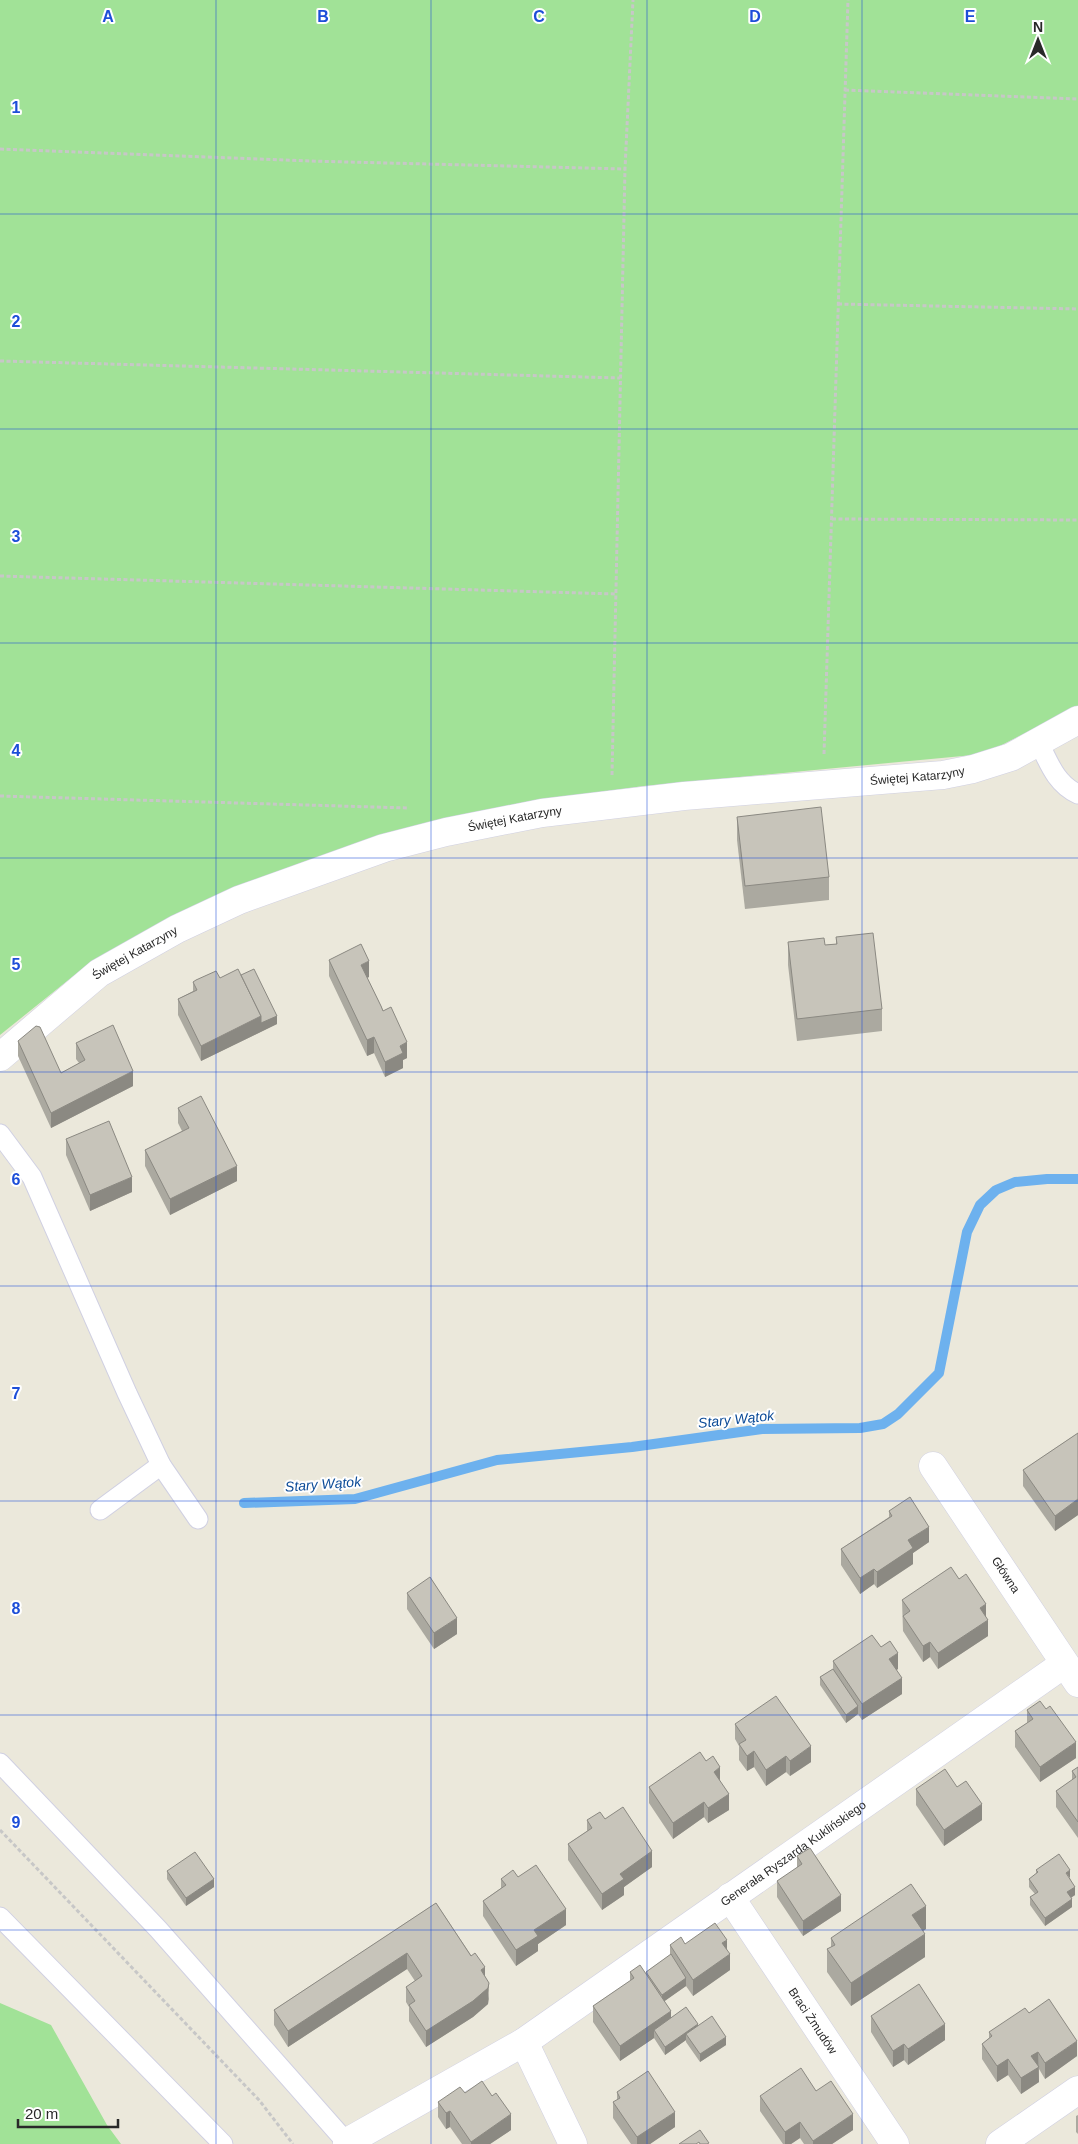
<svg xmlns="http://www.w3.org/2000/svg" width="1078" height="2144" viewBox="0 0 1078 2144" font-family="Helvetica,sans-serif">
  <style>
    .green { fill: #a1e297 }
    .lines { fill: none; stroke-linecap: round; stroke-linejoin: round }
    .stream { stroke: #6db1ee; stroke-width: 10 }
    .service-casing { stroke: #d0d0e2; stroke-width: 21 }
    .minor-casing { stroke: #d0d0e2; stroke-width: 29 }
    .path { stroke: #c7c7c7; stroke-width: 3; stroke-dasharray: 4 2.5; stroke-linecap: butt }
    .service { stroke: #fff; stroke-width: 19 }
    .minor { stroke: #fff; stroke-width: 28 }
    .wall { fill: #aba9a0 }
    .shaded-wall { fill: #8b8982 }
    .building { fill: #c7c4ba; stroke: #8b8982 }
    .grid { fill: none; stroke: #1d4ed8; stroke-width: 1; stroke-opacity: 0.55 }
    .labels { text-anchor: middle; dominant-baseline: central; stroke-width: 4; stroke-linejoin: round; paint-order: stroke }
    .street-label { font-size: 12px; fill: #292929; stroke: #fff }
    .water-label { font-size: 14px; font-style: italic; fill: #0d4c98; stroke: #fff }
    .grid-label { font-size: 16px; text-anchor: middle; font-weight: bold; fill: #1d4ed8; stroke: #fff; stroke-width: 4; stroke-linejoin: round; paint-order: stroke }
  </style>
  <rect width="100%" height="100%" fill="#ebe8db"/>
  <g class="green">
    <polygon points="0,0 1078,0 1078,706 984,754 644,786 527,802 92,961 0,1035"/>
    <polygon points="0,2003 51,2025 107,2125 121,2144 0,2144"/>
  </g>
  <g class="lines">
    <polyline class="stream" points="244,1503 355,1499 497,1460 632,1447 762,1429 860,1428 883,1424 898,1414 939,1373 967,1232 980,1205 996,1190 1015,1182 1047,1179 1078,1179"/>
    <defs>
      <g id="service">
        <path d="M1039,743C1049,763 1056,784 1078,794"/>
        <polyline points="0,1134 32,1177 127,1393 161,1465 198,1519"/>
        <polyline points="100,1510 161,1465"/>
        <polyline points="0,1763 158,1929 348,2144"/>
        <polyline points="0,1917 223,2144"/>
      </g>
      <g id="minor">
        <path id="s1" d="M0,1057L99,973L177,929L239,900L384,848L446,832L542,813L684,796L943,775L973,769L1011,757L1078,720"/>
        <path id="s2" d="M933,1466L1078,1683"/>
        <path id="s3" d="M730,1897L895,2144"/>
        <polyline points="524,2042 573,2144"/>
        <path id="s4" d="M347,2142L524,2042L1064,1664"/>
        <polyline points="1000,2144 1078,2090"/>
      </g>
    </defs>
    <use href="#service" class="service-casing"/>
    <use href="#minor" class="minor-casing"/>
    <g class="path">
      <polyline points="845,90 1078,99"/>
      <polyline points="0,149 309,161 625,169"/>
      <polyline points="838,304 1078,309"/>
      <polyline points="0,361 620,378"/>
      <polyline points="832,519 1078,520"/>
      <polyline points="0,576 616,594"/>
      <polyline points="824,754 848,0"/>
      <polyline points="612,775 625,169 633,0"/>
      <polyline points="0,796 408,808"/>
      <polyline points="0,1830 259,2100 293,2144"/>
    </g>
    <use href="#service" class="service"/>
    <use href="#minor" class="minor"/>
  </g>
  <g class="wall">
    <polygon points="737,817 829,877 829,900 745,909 737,840"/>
    <polygon points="836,937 882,1009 882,1031 797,1041 788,965 788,942 825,945 836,944"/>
    <polygon points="329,960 369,977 367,978 407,1058 403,1060 403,1068 385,1077 374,1053 367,1056 329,976"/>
    <polygon points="241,975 277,1024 201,1061 178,1015 178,999 193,991 193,982"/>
    <polygon points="18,1041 61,1073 79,1063 76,1059 76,1043 133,1086 51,1128 18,1056"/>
    <polygon points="178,1108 237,1181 170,1215 145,1166 145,1150 182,1131 178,1123"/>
    <polygon points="66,1139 132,1192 90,1211 66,1155"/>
    <polygon points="1078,1433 1078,1515 1055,1531 1023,1486 1023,1470"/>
    <polygon points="889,1511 929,1542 913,1553 913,1564 877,1588 874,1584 860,1594 841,1565 841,1549 889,1517"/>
    <polygon points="407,1593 457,1634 434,1649 407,1609"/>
    <polygon points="902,1600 986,1619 988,1636 938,1669 930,1657 923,1662 903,1631"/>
    <polygon points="881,1647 898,1669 896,1670 902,1694 862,1720 858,1714 846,1723 820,1685 820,1677 833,1669 833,1661"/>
    <polygon points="1027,1710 1076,1758 1040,1782 1015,1747 1015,1731 1027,1723"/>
    <polygon points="735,1724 811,1762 790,1776 786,1772 766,1786 754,1767 747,1771 739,1760 739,1746 735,1739"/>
    <polygon points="1078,1767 1078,1838 1056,1807 1056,1791 1072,1780 1072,1771"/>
    <polygon points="720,1781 729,1810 708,1823 704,1817 673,1839 649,1803 649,1787"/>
    <polygon points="957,1787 982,1820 944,1846 916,1805 916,1789"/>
    <polygon points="605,1819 652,1867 624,1887 624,1895 602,1910 568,1860 568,1844 587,1831 587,1820"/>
    <polygon points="797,1856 841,1911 803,1936 777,1897 777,1881 797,1868"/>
    <polygon points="1036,1870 1070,1878 1075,1895 1071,1898 1072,1907 1045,1926 1030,1905 1030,1897 1035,1894 1029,1887 1029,1879 1036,1874"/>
    <polygon points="167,1871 214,1887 186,1906 167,1879"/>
    <polygon points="518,1877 566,1925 538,1944 538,1951 516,1966 483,1916 483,1901 501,1888 501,1879"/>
    <polygon points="436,1903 485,1976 489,1999 488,2004 473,2017 426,2047 409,2021 409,2007 406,2002 406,1987 415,1981 407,1969 288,2047 274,2025 274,2010"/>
    <polygon points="926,1929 923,1931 925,1957 851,2006 827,1972 827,1949 831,1947 831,1938"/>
    <polygon points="670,1945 727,1949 730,1970 693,1996 686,1986 664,2001 671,2018 698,2026 726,2045 700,2062 686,2042 686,2040 665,2055 654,2038 620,2061 593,2022 593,2006 630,1981 630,1972 646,1975 646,1972 670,1955"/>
    <polygon points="871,2016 945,2040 908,2065 904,2060 893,2067 871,2032"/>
    <polygon points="989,2032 1077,2056 1045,2079 1039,2069 1039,2082 1021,2094 1008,2075 997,2082 982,2059 982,2044 989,2038"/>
    <polygon points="816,2091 853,2130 832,2144 804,2144 800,2138 791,2144 783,2144 760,2111 760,2096"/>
    <polygon points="617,2092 675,2127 650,2144 631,2144 613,2118 613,2102 617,2100"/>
    <polygon points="465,2093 492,2096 511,2130 490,2144 462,2144 450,2127 446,2129 438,2117 438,2102"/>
    <polygon points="1078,2115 1078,2134 1076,2132 1076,2116"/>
  </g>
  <g class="shaded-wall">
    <polygon points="369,961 369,977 361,980 361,965"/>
    <polygon points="261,1016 277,1016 277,1024 201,1061 201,1046"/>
    <polygon points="374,1037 374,1053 367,1056 367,1040"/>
    <polygon points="407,1042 407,1058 403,1060 403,1068 385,1077 385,1062 400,1046"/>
    <polygon points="133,1071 133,1086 51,1128 51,1113"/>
    <polygon points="237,1166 237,1181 170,1215 170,1199"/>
    <polygon points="132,1177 132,1192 90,1211 90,1195"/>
    <polygon points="1078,1499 1078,1515 1055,1531 1055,1516"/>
    <polygon points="929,1527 929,1542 913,1553 913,1564 877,1588 877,1572 908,1540"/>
    <polygon points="874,1569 874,1584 860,1594 860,1578"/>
    <polygon points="986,1604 986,1620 980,1608"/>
    <polygon points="457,1618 457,1634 434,1649 434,1633"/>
    <polygon points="988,1620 988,1636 938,1669 938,1653"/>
    <polygon points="930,1642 930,1657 923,1662 923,1646"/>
    <polygon points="898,1653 898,1669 889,1675 889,1659"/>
    <polygon points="902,1678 902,1694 862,1720 862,1704"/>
    <polygon points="858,1706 858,1714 846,1723 846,1715"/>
    <polygon points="1076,1742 1076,1758 1040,1782 1040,1767"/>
    <polygon points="811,1746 811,1762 790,1776 790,1761"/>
    <polygon points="754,1751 754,1767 747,1771 747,1756"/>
    <polygon points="786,1756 786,1772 766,1786 766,1770"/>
    <polygon points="720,1767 720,1783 714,1772"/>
    <polygon points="729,1794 729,1810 708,1823 708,1808"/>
    <polygon points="704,1802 704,1817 673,1839 673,1823"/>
    <polygon points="982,1804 982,1820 944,1846 944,1830"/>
    <polygon points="652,1851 652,1867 624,1887 624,1895 602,1910 602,1894 620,1874"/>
    <polygon points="1070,1870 1070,1878 1066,1873"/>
    <polygon points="214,1879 214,1887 186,1906 186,1898"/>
    <polygon points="1075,1887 1075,1895 1067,1900 1067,1892"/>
    <polygon points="841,1895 841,1911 803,1936 803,1921"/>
    <polygon points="1072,1899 1072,1907 1045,1926 1045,1918"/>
    <polygon points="926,1906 926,1929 912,1938 912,1915"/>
    <polygon points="566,1909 566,1925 538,1944 538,1951 516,1966 516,1950 534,1930"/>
    <polygon points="925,1934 925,1957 851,2006 851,1983"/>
    <polygon points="727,1940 727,1956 722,1943"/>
    <polygon points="407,1953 407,1969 288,2047 288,2031"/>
    <polygon points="730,1954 730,1970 693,1996 693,1980"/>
    <polygon points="485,1967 485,1983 481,1970"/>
    <polygon points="686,1978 686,1986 662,2003 662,1995"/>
    <polygon points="489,1983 488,2004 473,2017 426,2047 426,2031"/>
    <polygon points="671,2011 671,2027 654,2030 654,2038 620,2061 620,2046"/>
    <polygon points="698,2024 698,2032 686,2034 686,2040 665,2055 665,2047"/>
    <polygon points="945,2024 945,2040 908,2065 908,2049"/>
    <polygon points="726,2037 726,2045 700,2062 700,2054"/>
    <polygon points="1077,2041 1077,2056 1045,2079 1045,2063"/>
    <polygon points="904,2044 904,2060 893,2067 893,2051"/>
    <polygon points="1038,2052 1039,2082 1021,2094 1021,2078 1031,2056"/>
    <polygon points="1008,2059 1008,2075 997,2082 997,2066"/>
    <polygon points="450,2111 450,2127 446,2129 446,2113"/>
    <polygon points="675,2112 675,2127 650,2144 637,2144 637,2137"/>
    <polygon points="511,2114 511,2130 490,2144 471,2144 471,2142"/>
    <polygon points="853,2114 853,2130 832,2144 813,2144 813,2141"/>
    <polygon points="800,2122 800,2138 791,2144 785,2144 785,2132"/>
  </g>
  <g class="building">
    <polygon points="821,807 829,877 745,886 737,817"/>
    <polygon points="873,933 882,1009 797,1019 788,942 824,938 825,945 837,944 836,937"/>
    <polygon points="361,944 369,961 361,965 381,1006 383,1011 391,1007 407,1042 400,1046 403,1053 385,1062 374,1037 367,1040 329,960"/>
    <polygon points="238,969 261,1016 201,1046 178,999 197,990 193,982 196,980 216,971 220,978"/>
    <polygon points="254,969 277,1016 261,1023 261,1016 241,975"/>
    <polygon points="113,1025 133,1071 51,1113 18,1041 36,1026 40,1027 61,1073 85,1060 76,1043"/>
    <polygon points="201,1096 237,1166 170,1199 145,1150 189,1128 178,1108"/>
    <polygon points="109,1121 132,1177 90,1195 66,1139"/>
    <polygon points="1078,1433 1078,1499 1055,1516 1023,1470"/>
    <polygon points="910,1497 929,1527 908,1540 913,1548 877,1572 874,1569 860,1578 841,1549 892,1516 889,1511"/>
    <polygon points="951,1567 959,1579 966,1574 986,1604 980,1608 988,1620 938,1653 930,1642 923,1646 903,1616 910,1611 902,1600"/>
    <polygon points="430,1577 457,1618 434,1633 407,1593"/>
    <polygon points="872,1635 881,1647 890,1641 898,1653 889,1659 902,1678 862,1704 833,1661"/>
    <polygon points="833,1669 858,1706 846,1715 820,1677"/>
    <polygon points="776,1696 811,1746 790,1761 786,1756 766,1770 754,1751 747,1756 739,1744 746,1740 735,1724"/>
    <polygon points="1040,1701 1046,1709 1050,1706 1076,1742 1040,1767 1015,1731 1033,1719 1027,1710"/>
    <polygon points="700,1752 706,1761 713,1756 720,1767 714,1772 729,1794 708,1808 704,1802 673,1823 649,1787"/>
    <polygon points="1078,1767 1078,1822 1056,1791 1076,1777 1072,1771"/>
    <polygon points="945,1769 957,1787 966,1781 982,1804 944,1830 916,1789"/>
    <polygon points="623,1807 652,1851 620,1874 624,1879 602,1894 568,1844 592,1828 587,1820 600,1812 605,1819"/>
    <polygon points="810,1848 841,1895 803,1921 777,1881 802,1864 797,1856"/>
    <polygon points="195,1852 214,1879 186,1898 167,1871"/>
    <polygon points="1059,1854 1070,1870 1066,1873 1075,1887 1067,1892 1072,1899 1045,1918 1030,1897 1038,1892 1029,1879 1038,1872 1036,1870"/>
    <polygon points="536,1865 566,1909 534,1930 538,1936 516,1950 483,1901 506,1885 501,1879 513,1870 518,1877"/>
    <polygon points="911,1884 926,1906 912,1915 925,1934 851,1983 827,1949 835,1945 831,1938"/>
    <polygon points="436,1903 471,1956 475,1953 485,1967 481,1970 489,1983 488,1988 473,2001 426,2031 409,2005 415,2001 406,1987 422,1976 407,1953 288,2031 274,2010"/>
    <polygon points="715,1923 727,1940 722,1943 730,1954 693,1980 670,1945 681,1937 685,1944"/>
    <polygon points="671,1954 686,1978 662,1995 646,1972"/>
    <polygon points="640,1965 671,2011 620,2046 593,2006 634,1978 630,1972"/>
    <polygon points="919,1984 945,2024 908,2049 904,2044 893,2051 871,2016"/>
    <polygon points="1049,1999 1077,2041 1045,2063 1038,2052 1031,2056 1039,2067 1021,2078 1008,2059 997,2066 982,2044 992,2036 989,2032 1025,2008 1029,2013"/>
    <polygon points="686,2007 698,2024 665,2047 654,2030"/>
    <polygon points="712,2016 726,2037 700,2054 686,2034"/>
    <polygon points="801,2068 816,2091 831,2081 853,2114 813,2141 800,2122 785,2132 760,2096"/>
    <polygon points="648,2071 675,2112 637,2137 613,2102 620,2098 617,2092"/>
    <polygon points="482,2081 492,2096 496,2093 511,2114 471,2142 450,2111 446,2113 438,2102 460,2087 465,2093"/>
    <polygon points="700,2130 709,2143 707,2144 700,2144 699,2142 696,2144 679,2144"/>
  </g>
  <path class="grid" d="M216,0V2144M431,0V2144M647,0V2144M862,0V2144M0,214H1078M0,429H1078M0,643H1078M0,858H1078M0,1072H1078M0,1286H1078M0,1501H1078M0,1715H1078M0,1930H1078"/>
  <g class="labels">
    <g class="street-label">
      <text stroke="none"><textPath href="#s1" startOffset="981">Świętej Katarzyny</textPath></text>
      <text stroke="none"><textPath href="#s1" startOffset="576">Świętej Katarzyny</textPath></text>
      <text stroke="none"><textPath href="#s1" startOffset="171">Świętej Katarzyny</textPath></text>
      <text stroke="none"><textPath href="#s2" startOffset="131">Główna</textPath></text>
      <text stroke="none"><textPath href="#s4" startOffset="532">Generała Ryszarda Kuklińskiego</textPath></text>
      <text stroke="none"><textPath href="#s3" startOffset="149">Braci Żmudów</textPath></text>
    </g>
    <g class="water-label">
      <text transform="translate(736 1419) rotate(-6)">Stary Wątok</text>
      <text transform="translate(323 1484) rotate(-4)">Stary Wątok</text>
    </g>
  </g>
  <g class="grid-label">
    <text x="108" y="22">A</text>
    <text x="323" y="22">B</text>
    <text x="539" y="22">C</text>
    <text x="755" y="22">D</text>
    <text x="970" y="22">E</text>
    <text x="16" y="113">1</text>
    <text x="16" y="327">2</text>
    <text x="16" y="542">3</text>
    <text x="16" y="756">4</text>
    <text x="16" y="970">5</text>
    <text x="16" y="1185">6</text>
    <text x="16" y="1399">7</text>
    <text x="16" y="1614">8</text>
    <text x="16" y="1828">9</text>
  </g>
  <g transform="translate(1038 40)" stroke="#ffffff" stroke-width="4" paint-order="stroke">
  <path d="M0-4L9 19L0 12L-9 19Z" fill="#292929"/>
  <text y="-8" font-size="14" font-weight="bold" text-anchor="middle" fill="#292929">N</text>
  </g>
  <path d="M18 2119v8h100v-8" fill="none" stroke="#292929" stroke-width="2.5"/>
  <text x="25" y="2119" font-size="15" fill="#292929" stroke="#ffffff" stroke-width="4" paint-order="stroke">20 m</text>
</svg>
